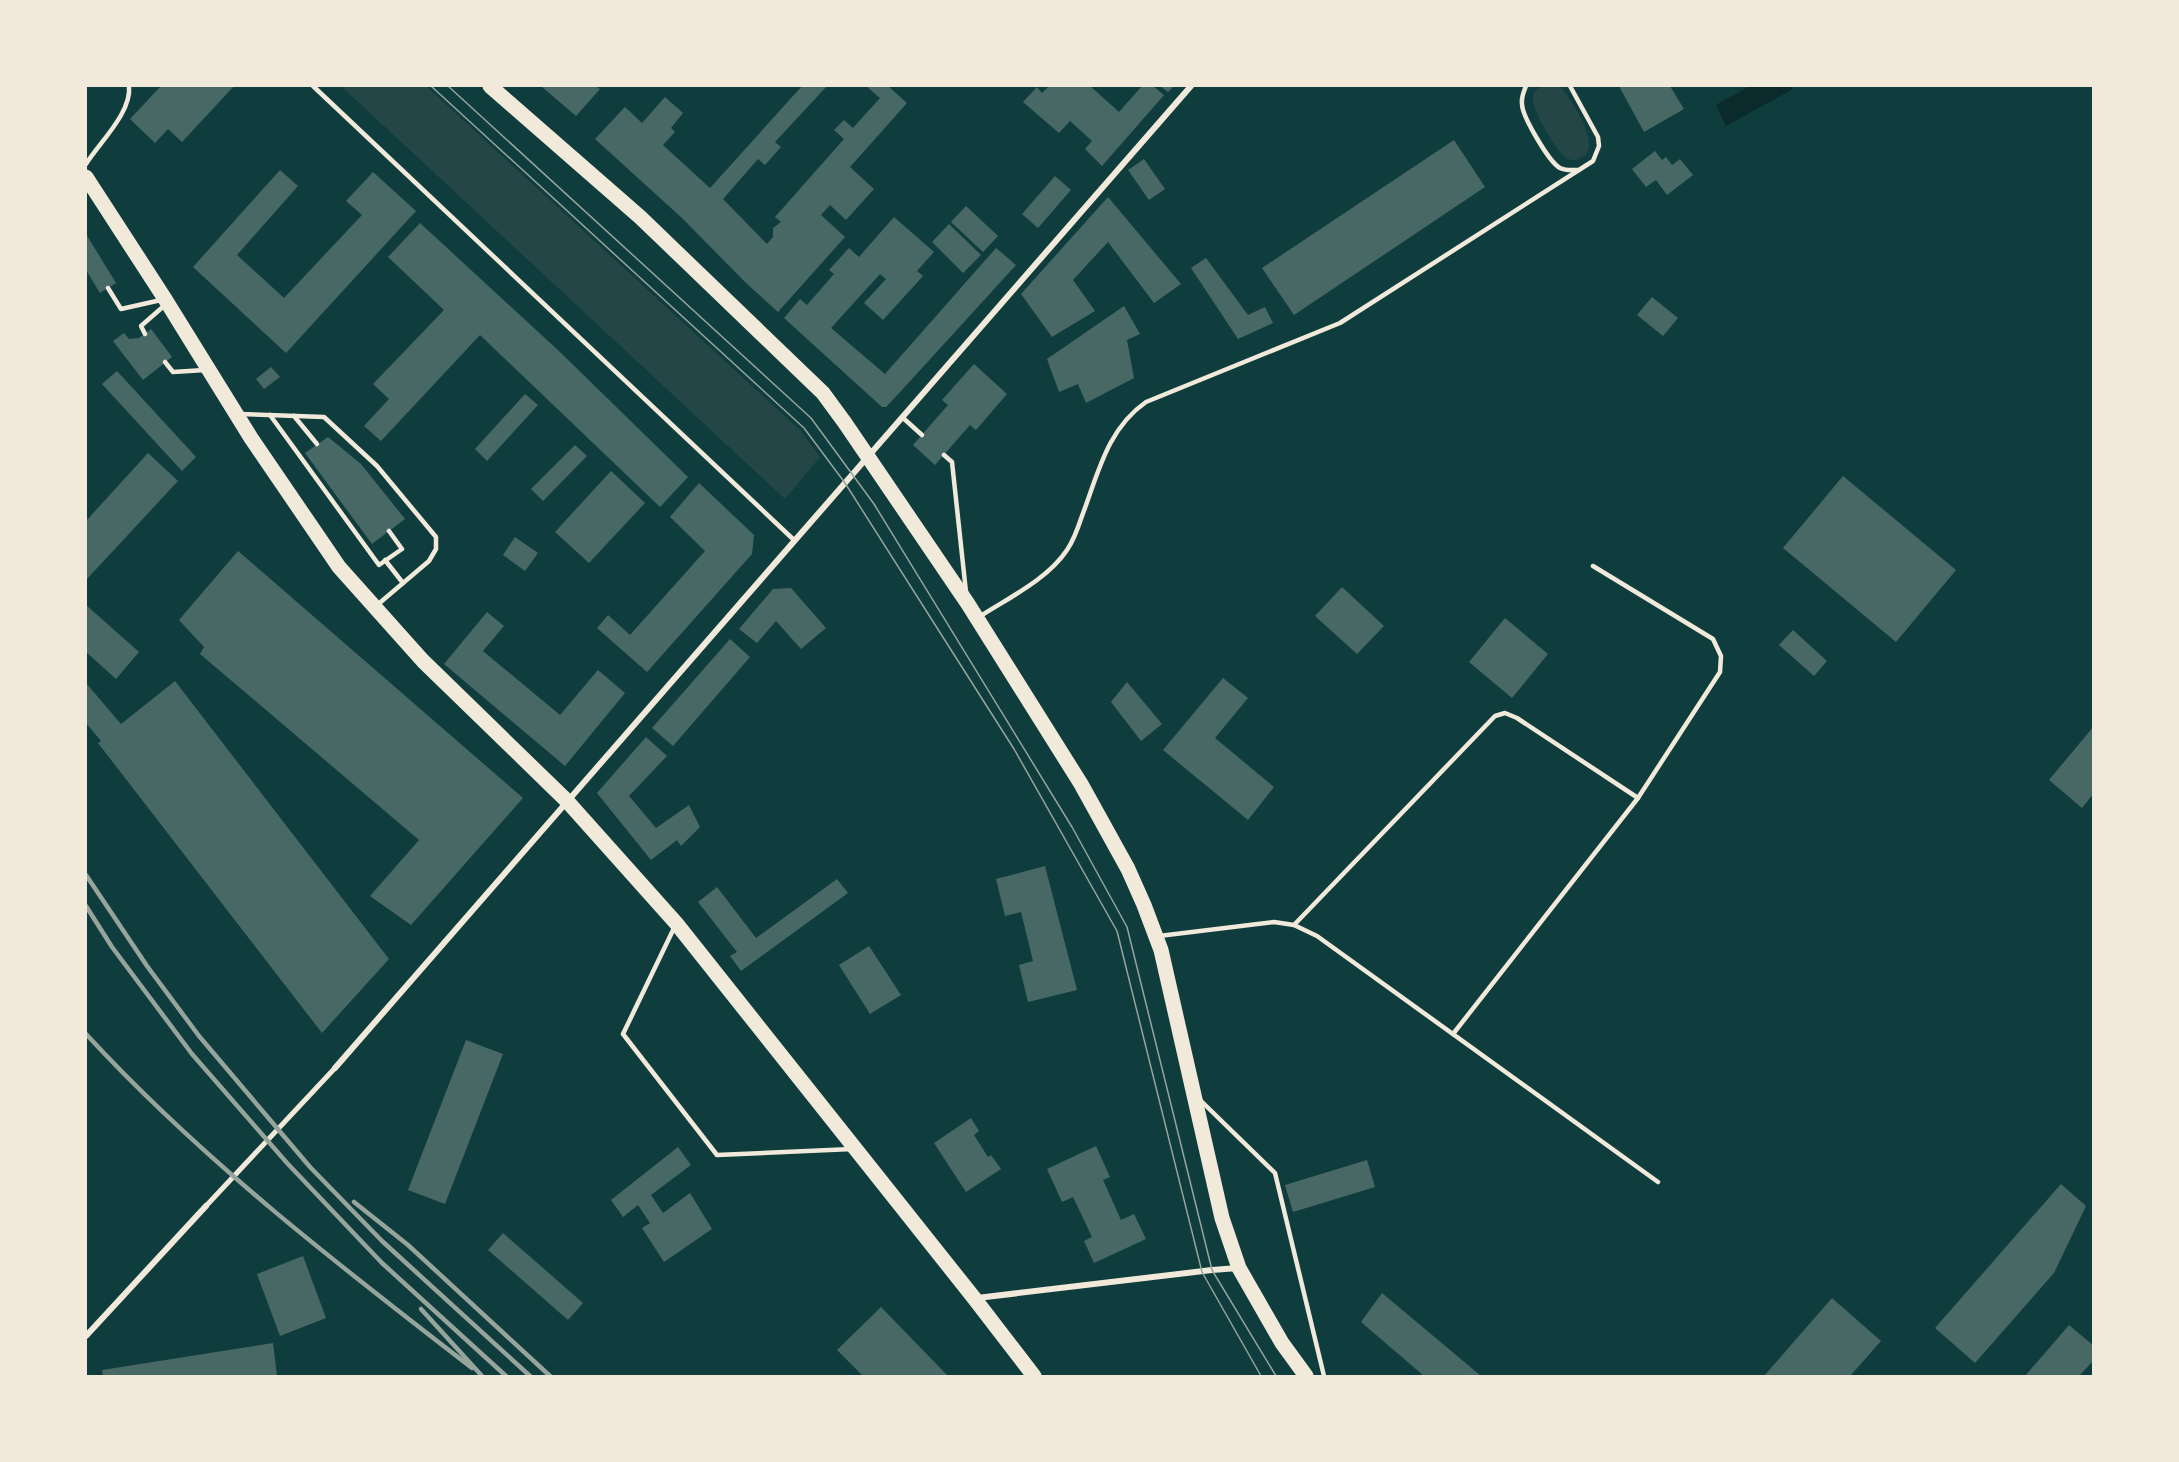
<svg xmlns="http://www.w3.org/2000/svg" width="2179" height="1462" viewBox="0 0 2179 1462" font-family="'Crimson Pro',serif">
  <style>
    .green { fill: #244646 }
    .water { fill: #0a2a2b }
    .building { fill: #486865 }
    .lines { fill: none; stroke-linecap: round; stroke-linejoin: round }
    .service { stroke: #f1e9da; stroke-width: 4.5 }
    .pedestrian { stroke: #f1e9da; stroke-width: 5 }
    .minor { stroke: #f1e9da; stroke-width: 6 }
    .primary { stroke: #f1e9da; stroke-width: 15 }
    .tram { stroke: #97a49c; stroke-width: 1.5 }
    .rail { stroke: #97a49c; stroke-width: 4.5 }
  </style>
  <rect width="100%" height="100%" fill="#0f3d3e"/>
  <g class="green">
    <polygon points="341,86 426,86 800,430 820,457 785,499"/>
    <path d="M1542,86H1560C1570,97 1600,143 1585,155C1580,160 1575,161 1568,159C1558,155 1533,111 1533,100C1532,93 1536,89 1542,86Z"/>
  </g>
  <polygon class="water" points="1750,86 1791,86 1793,89 1726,126 1716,105"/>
  <g class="building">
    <polygon points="161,86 234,86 182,142 168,129 155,143 130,119"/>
    <polygon points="541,86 595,86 600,89 576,116"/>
    <polygon points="802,86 827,86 775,142 781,147 765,165 758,159 723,199 767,244 773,237 773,228 781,222 775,217 844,139 834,130 844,120 853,128 880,98 866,86 888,86 907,103 850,167 874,189 846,220 830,205 821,215 845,237 778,312 745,282 682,218 595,139 625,107 642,123 665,97 683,113 671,128 675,132 663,145 710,188"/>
    <polygon points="1049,86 1090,86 1119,112 1142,86 1153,86 1164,95 1102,166 1085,149 1092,141 1070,121 1059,133 1023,102 1037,87 1042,93"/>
    <polygon points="1160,86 1174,86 1168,92"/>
    <polygon points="1619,86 1670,86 1684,109 1644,132"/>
    <polygon points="1454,140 1485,187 1294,315 1262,268"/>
    <polygon points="1655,151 1662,160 1666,157 1672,165 1680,159 1693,175 1667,195 1656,180 1646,187 1632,169"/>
    <polygon points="1144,159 1165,189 1149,200 1128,170"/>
    <polygon points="280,170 298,186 237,255 284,298 362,215 346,201 373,172 416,211 286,353 193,267"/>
    <polygon points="1055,176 1071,190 1038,228 1022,214"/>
    <polygon points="1108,197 1181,284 1154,303 1108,242 1073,280 1095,311 1052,337 1021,294"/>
    <polygon points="966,206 998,236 983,252 951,222"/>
    <polygon points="894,217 934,252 917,271 923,276 883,320 864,303 886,279 880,274 831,328 885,374 996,248 1016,265 902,390 886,407 882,407 784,318 800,299 807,305 834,274 829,270 849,248 859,257"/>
    <polygon points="420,223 560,352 688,477 660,507 480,335 381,441 364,426 389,399 373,384 444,310 388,257"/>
    <polygon points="949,224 981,255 963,273 932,242"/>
    <polygon points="86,234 116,283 100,293 86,270"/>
    <polygon points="1206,258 1248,315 1265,307 1273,323 1238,339 1191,268"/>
    <polygon points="1652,297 1678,318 1663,336 1637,315"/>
    <polygon points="1124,306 1140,334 1127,340 1134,378 1086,403 1078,384 1059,392 1047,359"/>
    <polygon points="151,329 172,357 143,380 113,341 124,333 129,339 139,338"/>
    <polygon points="974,364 1007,394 976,430 970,425 935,465 913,445 948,405 942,400"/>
    <polygon points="271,367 280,377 264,389 256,379"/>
    <polygon points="117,371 196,457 182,471 102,384"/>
    <polygon points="525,394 538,405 487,461 475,449"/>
    <polygon points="328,437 361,464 405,519 372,544 305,453"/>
    <polygon points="575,445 587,456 543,501 531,489"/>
    <polygon points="148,453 178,481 86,580 86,521"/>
    <polygon points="611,471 645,503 589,563 555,532"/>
    <polygon points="1843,476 1956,570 1896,642 1783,548"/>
    <polygon points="699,483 754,535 752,554 647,672 597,628 608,615 630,635 705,551 670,517"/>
    <polygon points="515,537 538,553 525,571 503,555"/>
    <polygon points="238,551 523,798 411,925 370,896 419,840 200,654 204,647 179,620"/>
    <polygon points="1342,587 1384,626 1357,654 1315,616"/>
    <polygon points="791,588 826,628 801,649 776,621 757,643 739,629 773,589"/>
    <polygon points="86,605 139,652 116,679 86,652"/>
    <polygon points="487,612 504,626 483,651 560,715 598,670 625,693 565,766 444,664"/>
    <polygon points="1505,618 1548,654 1512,698 1469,662"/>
    <polygon points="1793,630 1827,661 1814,676 1779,645"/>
    <polygon points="730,639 750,657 673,746 652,728"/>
    <polygon points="1223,678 1248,698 1215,738 1274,787 1248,820 1163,750"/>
    <polygon points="175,681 389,959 322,1033 98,743 101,741 86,723 86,683 121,724"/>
    <polygon points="1127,682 1162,724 1141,741 1111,702"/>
    <polygon points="2094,726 2094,793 2082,808 2049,780"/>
    <polygon points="646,737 667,756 629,796 656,828 689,805 700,827 681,846 677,840 651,860 597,793"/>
    <polygon points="1045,866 1077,990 1028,1002 1019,965 1033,961 1021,912 1005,916 996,879"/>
    <polygon points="837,879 848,893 741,971 730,956 737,952 698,902 717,887 756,938"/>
    <polygon points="869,946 901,995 870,1014 839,965"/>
    <polygon points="466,1040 503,1054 445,1204 408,1190"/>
    <polygon points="971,1118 979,1131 974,1135 988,1157 991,1155 1001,1169 966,1192 934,1143"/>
    <polygon points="1096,1146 1110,1177 1103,1180 1121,1220 1134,1214 1146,1239 1094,1263 1084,1241 1092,1237 1073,1197 1062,1202 1047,1169"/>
    <polygon points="678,1147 691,1165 651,1195 663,1213 690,1193 712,1229 664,1262 642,1228 650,1223 638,1205 623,1217 611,1200"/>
    <polygon points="1367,1160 1375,1187 1293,1212 1285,1185"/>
    <polygon points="2061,1184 2086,1206 2054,1273 1975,1363 1935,1328"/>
    <polygon points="503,1233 583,1303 568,1320 488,1250"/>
    <polygon points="303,1256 326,1318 280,1336 257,1274"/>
    <polygon points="1382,1293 1481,1376 1424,1376 1361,1322"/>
    <polygon points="1832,1298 1881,1341 1850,1376 1764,1376"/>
    <polygon points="881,1307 948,1376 863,1376 837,1350"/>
    <polygon points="2069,1325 2094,1346 2094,1360 2079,1376 2025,1376"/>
    <polygon points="273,1343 277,1376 103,1376 102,1370"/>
  </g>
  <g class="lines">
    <g class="service">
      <polyline points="313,86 794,540"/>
      <path d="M1526,86C1524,91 1521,97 1522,104C1522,116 1549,162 1560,168C1566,171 1572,170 1579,170"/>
      <path d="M86,164C100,142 132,112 129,86"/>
      <polyline points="108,288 121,309 161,300"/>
      <polyline points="145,334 141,326 165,305"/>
      <polyline points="165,362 173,372 205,370"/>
      <polyline points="239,414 324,417 377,466 436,537 436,549 429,561 376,606"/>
      <polyline points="270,415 379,565 402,549 389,531"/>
      <polyline points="294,416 317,444"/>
      <polyline points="902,417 922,435"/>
      <polyline points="944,455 952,462 966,592"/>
      <polyline points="385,560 403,583"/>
      <path d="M979,617C1008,598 1047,580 1067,550C1074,540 1078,528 1082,516C1098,474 1107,429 1146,402L1340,323L1593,161L1599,146L1598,137L1570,86"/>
      <polyline points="1294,925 1495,716 1505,713 1517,718 1638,798"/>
      <polyline points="675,926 623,1034 717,1155 852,1149"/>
      <polyline points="1159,936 1274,922 1294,925 1317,936 1658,1182"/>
      <polyline points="1453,1034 1638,798 1720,672 1721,656 1713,639 1593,566"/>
      <polyline points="1199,1099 1275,1173 1324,1376"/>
    </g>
    <polyline class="pedestrian" points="206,1206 335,1068"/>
    <g class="minor">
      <polyline points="335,1068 1191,86"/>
      <polyline points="977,1298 1212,1270 1238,1268"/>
      <polyline points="86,1336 206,1206"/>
    </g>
    <g class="primary">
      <polyline points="490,86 640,217 823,393 845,423 968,604 1081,784 1128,869 1144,905 1161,950 1222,1218 1239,1268 1282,1343 1306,1376"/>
      <polyline points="86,177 165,299 251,438 339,567 423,661 567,801 676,923 974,1298 1034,1376"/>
    </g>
    <g class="tram">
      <polyline points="431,86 804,428 845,483 1014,749 1117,931 1202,1272 1261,1376"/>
      <polyline points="448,86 811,418 874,504 1072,827 1127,927 1212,1270 1276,1376"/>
    </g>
    <g class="rail">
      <polyline points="86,875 147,966 199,1036 310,1167 382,1241 530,1376"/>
      <polyline points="86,906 112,947 192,1054 287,1163 382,1263 506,1376"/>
      <path d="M86,1034C201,1159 337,1264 472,1368"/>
      <polyline points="354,1202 408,1245 550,1376"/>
      <polyline points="421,1309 482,1376"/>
    </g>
  </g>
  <rect width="2179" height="1462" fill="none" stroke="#f1e9da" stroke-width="174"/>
</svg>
